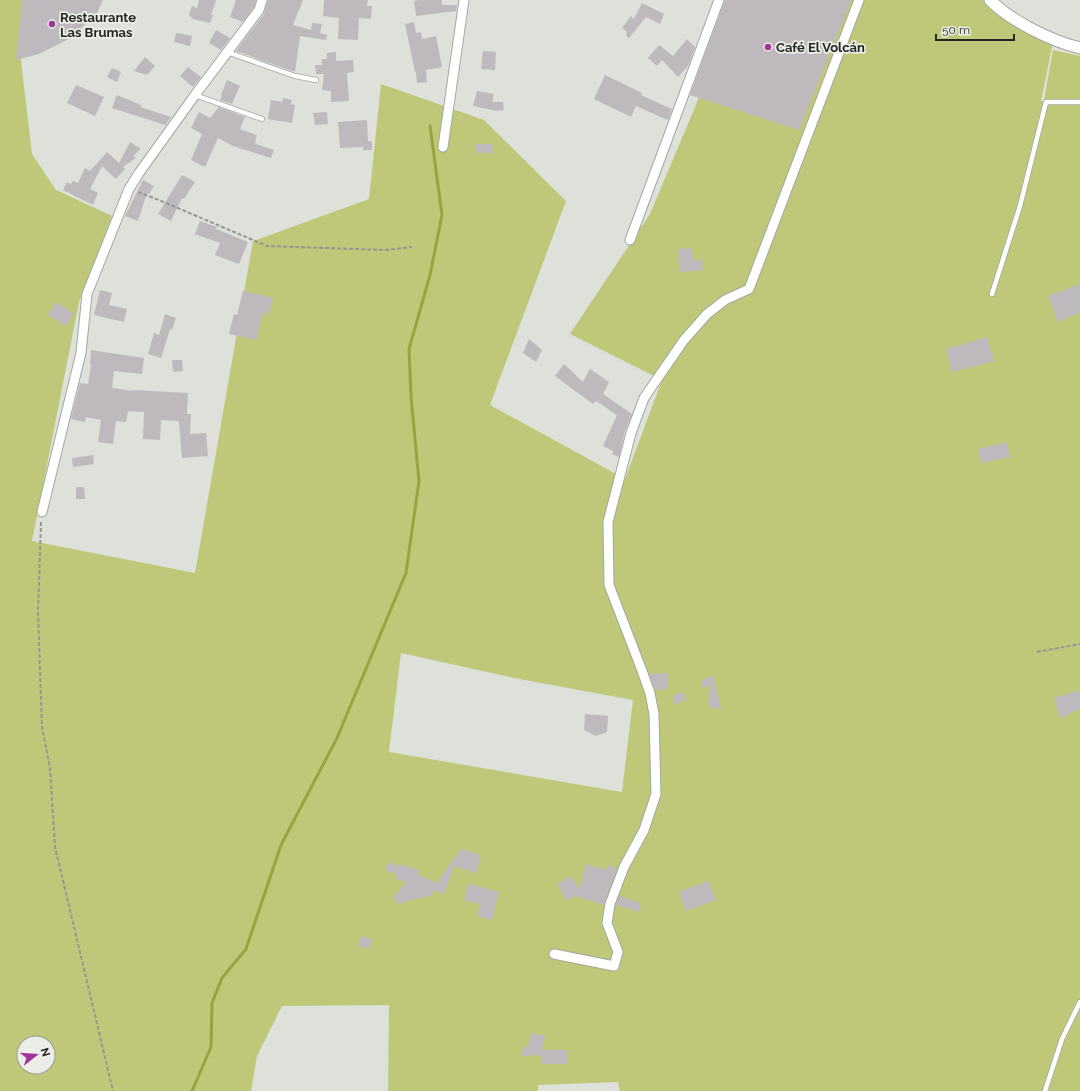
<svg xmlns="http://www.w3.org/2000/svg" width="1080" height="1091" viewBox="0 0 1080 1091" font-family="Raleway,sans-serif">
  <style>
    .green { fill: #bfc879; fill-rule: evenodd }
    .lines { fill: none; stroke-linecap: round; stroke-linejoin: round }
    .stream { stroke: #9aa33e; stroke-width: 3 }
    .building { fill: #beb9bd }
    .service-casing { stroke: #a5a69f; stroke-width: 6 }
    .minor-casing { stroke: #a5a69f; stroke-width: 11 }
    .tertiary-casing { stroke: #a5a69f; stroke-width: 13 }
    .path { stroke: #969792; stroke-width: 2; stroke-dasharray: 4 2; stroke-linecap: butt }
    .service { stroke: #fff; stroke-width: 4.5 }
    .minor { stroke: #fff; stroke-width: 9 }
    .tertiary { stroke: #fff; stroke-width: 11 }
    .poi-dot { fill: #9e3699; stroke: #ecede6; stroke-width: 1.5 }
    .labels { text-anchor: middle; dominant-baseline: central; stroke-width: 3.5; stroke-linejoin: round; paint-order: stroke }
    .poi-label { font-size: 13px; font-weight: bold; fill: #252523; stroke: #ecede6; text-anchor: start }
  </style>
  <rect width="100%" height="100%" fill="#dfe0d9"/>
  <g class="green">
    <path d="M0,0H29L19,44L32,154L56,190L112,216L79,302L32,541L195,573L253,241L369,199L381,84L484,120L566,201L490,405L625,479L662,380L570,334L650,214L719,50L787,0H990L1053,42L1041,101L1080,102V1091H620L618,1082L538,1085V1091H388L389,1005L282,1006L257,1056L251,1091H0ZM401,653L514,678L633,700L622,792L389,752ZM24,1043H48V1067H24Z"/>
    <polygon points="1053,50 1080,56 1080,100 1044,100"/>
  </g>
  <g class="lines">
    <polyline class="stream" points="192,1091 211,1047 212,1003 222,978 246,949 281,845 337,738 406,573 419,481 411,397 409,349 430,275 442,215 430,126"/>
  </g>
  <g class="building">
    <polygon points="22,0 103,0 97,13 71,38 39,54 16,60"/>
    <polygon points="199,0 216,0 211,15 213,15 210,23 193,19 189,15 192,6 197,8"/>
    <polygon points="236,0 256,0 254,7 243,22 230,17"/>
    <polygon points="268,0 303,0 293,25 311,30 312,23 322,24 320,33 327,35 326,40 300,36 295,72 236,51 264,14"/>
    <polygon points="324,0 368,0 367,6 372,6 371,19 359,18 358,40 338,39 339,18 323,16"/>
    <polygon points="419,0 442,0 442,5 457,5 456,11 416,16 414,1"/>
    <polygon points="725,0 851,0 799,130 690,95"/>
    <polygon points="642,3 664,14 660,24 646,17 629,38 626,36 627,32 622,28 631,16 634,19"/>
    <polygon points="414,22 416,33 421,32 422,39 436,36 442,67 426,70 427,82 417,83 416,72 415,72 405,24"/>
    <polygon points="216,30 230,38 221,50 209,43"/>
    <polygon points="176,33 192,36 190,46 174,42"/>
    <polygon points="687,39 695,47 688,66 678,77 662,60 657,66 648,58 659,45 673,56"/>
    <polygon points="483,51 496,52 495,70 481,69"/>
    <polygon points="336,52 336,61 353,60 354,72 347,73 349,101 331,102 331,91 322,90 324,74 316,74 315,65 322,65 322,59 327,59 327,53"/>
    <polygon points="145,57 155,66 147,75 134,71"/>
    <polygon points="188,67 201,77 193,87 180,76"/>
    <polygon points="112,68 121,72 117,82 107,77"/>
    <polygon points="605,75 642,93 641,95 672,109 668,120 636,106 631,117 594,99"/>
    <polygon points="227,80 240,86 232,104 220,100 222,95 221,95"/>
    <polygon points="76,85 104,97 95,116 67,103"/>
    <polygon points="477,91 494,94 492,102 503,102 504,110 497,111 473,106"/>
    <polygon points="117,95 141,105 140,107 171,117 165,125 112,108"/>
    <polygon points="283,98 292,100 291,104 295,105 292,123 268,119 271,100 282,102"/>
    <polygon points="219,107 245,117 240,129 257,135 255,142 256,144 274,150 271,158 233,146 218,138 205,167 191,160 202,134 191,128 199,112 210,118"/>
    <polygon points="327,112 328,124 315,125 313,113"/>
    <polygon points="367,120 368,141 372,141 372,150 363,150 363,147 340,148 338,122"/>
    <polygon points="130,142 141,149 133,156 136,158 123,167 125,169 116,179 102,166 90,189 98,193 93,205 63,190 67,182 71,184 73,181 78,183 85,168 90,171 107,152 119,163"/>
    <polygon points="475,144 492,144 493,153 476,153"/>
    <polygon points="182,175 195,182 184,199 182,198 171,221 158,214"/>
    <polygon points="143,180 154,186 149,194 147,193 138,221 125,216"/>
    <polygon points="200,221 217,227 216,229 248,242 239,264 215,255 220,243 195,234"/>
    <polygon points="692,248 693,260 702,259 703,270 680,272 678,249"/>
    <polygon points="1080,284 1080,312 1058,322 1048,296"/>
    <polygon points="100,290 112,293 109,305 127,309 124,322 94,315"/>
    <polygon points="243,291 273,298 269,314 263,312 256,340 229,334 234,314 237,315"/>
    <polygon points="56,302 74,314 66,326 48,315"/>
    <polygon points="165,314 176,318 172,330 170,329 161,358 148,354 154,333 159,335"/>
    <polygon points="987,337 994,361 952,372 946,349"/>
    <polygon points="529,339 542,350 536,362 523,353"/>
    <polygon points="91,350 144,358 142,374 114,371 112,388 133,391 133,390 188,393 187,414 191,414 190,434 206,433 208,456 182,458 179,421 161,420 160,440 143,439 144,412 128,411 126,422 116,421 113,444 98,442 101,420 86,417 85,422 71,419 80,383 88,384 91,365 90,365"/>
    <polygon points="172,360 182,360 183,371 173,372"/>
    <polygon points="564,364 583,382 590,369 609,382 603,394 632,414 625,431 619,457 612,454 613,451 603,446 617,415 596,401 593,404 555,376"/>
    <polygon points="1007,442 1010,457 981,463 978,449"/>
    <polygon points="93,455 94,464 73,467 72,458"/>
    <polygon points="76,487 84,487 85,499 76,499"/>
    <polygon points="667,673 668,689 655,690 649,674"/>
    <polygon points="712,675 713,675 718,697 719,697 721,709 708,707 710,686 703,688 701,680 711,677"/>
    <polygon points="1080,690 1080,709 1060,718 1054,698"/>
    <polygon points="683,692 686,700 674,705 673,696"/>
    <polygon points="585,714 608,716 607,732 596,736 584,730"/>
    <polygon points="461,849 481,855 476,873 454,866 444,894 433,890 432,897 425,896 420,900 419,897 399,904 393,898 406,882 395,879 396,874 385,870 388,862 398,866 399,864 419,870 418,875 438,883 440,878"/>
    <polygon points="586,864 606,870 608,865 617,868 604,905 575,896 567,901 557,884 571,876 579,889"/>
    <polygon points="708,881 716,900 686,911 679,892"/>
    <polygon points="468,884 499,892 492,920 477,916 480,904 464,900"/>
    <polygon points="619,896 641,903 639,912 616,905"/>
    <polygon points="361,936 372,939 369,949 358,946"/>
    <polygon points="531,1033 545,1036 542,1050 567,1050 567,1064 542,1064 541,1055 521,1056 524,1046 528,1047"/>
  </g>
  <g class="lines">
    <defs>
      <g id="service">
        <polyline points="227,52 295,76 316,80"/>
        <polyline points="195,95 262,119"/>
        <polyline points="992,294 1020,206 1046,102 1080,102"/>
        <polyline points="1045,1091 1062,1039 1080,1002"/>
      </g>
      <g id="minor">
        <polyline points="443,147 464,0"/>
        <polyline points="630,240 719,0"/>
        <polyline points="42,512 81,353 87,294 129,189 139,173 195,95 259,10 262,0"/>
        <polyline points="554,954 614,966 618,952 607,923 610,904 624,867 644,830 656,794 654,714 650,693 641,668 609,585 608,522 631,433 644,398 684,340 707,314 725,300 749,289 859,0"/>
      </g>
      <path id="tertiary" d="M990,0C1011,21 1051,41 1080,48"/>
    </defs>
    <use href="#service" class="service-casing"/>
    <use href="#minor" class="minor-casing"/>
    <use href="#tertiary" class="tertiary-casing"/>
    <g class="path">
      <polyline points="138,192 159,200 267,246 385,250 412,247"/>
      <polyline points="41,522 38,612 42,727 50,768 55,847 113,1091"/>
      <polyline points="1037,652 1080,644"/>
    </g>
    <use href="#service" class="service"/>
    <use href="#minor" class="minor"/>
    <use href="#tertiary" class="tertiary"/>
  </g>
  <g class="poi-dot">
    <circle cx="52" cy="24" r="4"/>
    <circle cx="768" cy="47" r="4"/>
  </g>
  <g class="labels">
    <g class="poi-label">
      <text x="60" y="17">Restaurante<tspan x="60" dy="15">Las Brumas</tspan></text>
      <text x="776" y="47">Café El Volcán</text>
    </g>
  </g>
  <g transform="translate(36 1055) rotate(73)"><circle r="19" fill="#ecede6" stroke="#9c9d98"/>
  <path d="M0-3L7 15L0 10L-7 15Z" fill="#9e3699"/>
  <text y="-6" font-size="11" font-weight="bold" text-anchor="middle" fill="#252523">N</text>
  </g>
  <path d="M936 34v6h78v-6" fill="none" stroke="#252523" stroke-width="2"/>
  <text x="942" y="34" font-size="12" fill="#252523" stroke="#ecede6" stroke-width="3" paint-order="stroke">50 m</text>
</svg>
